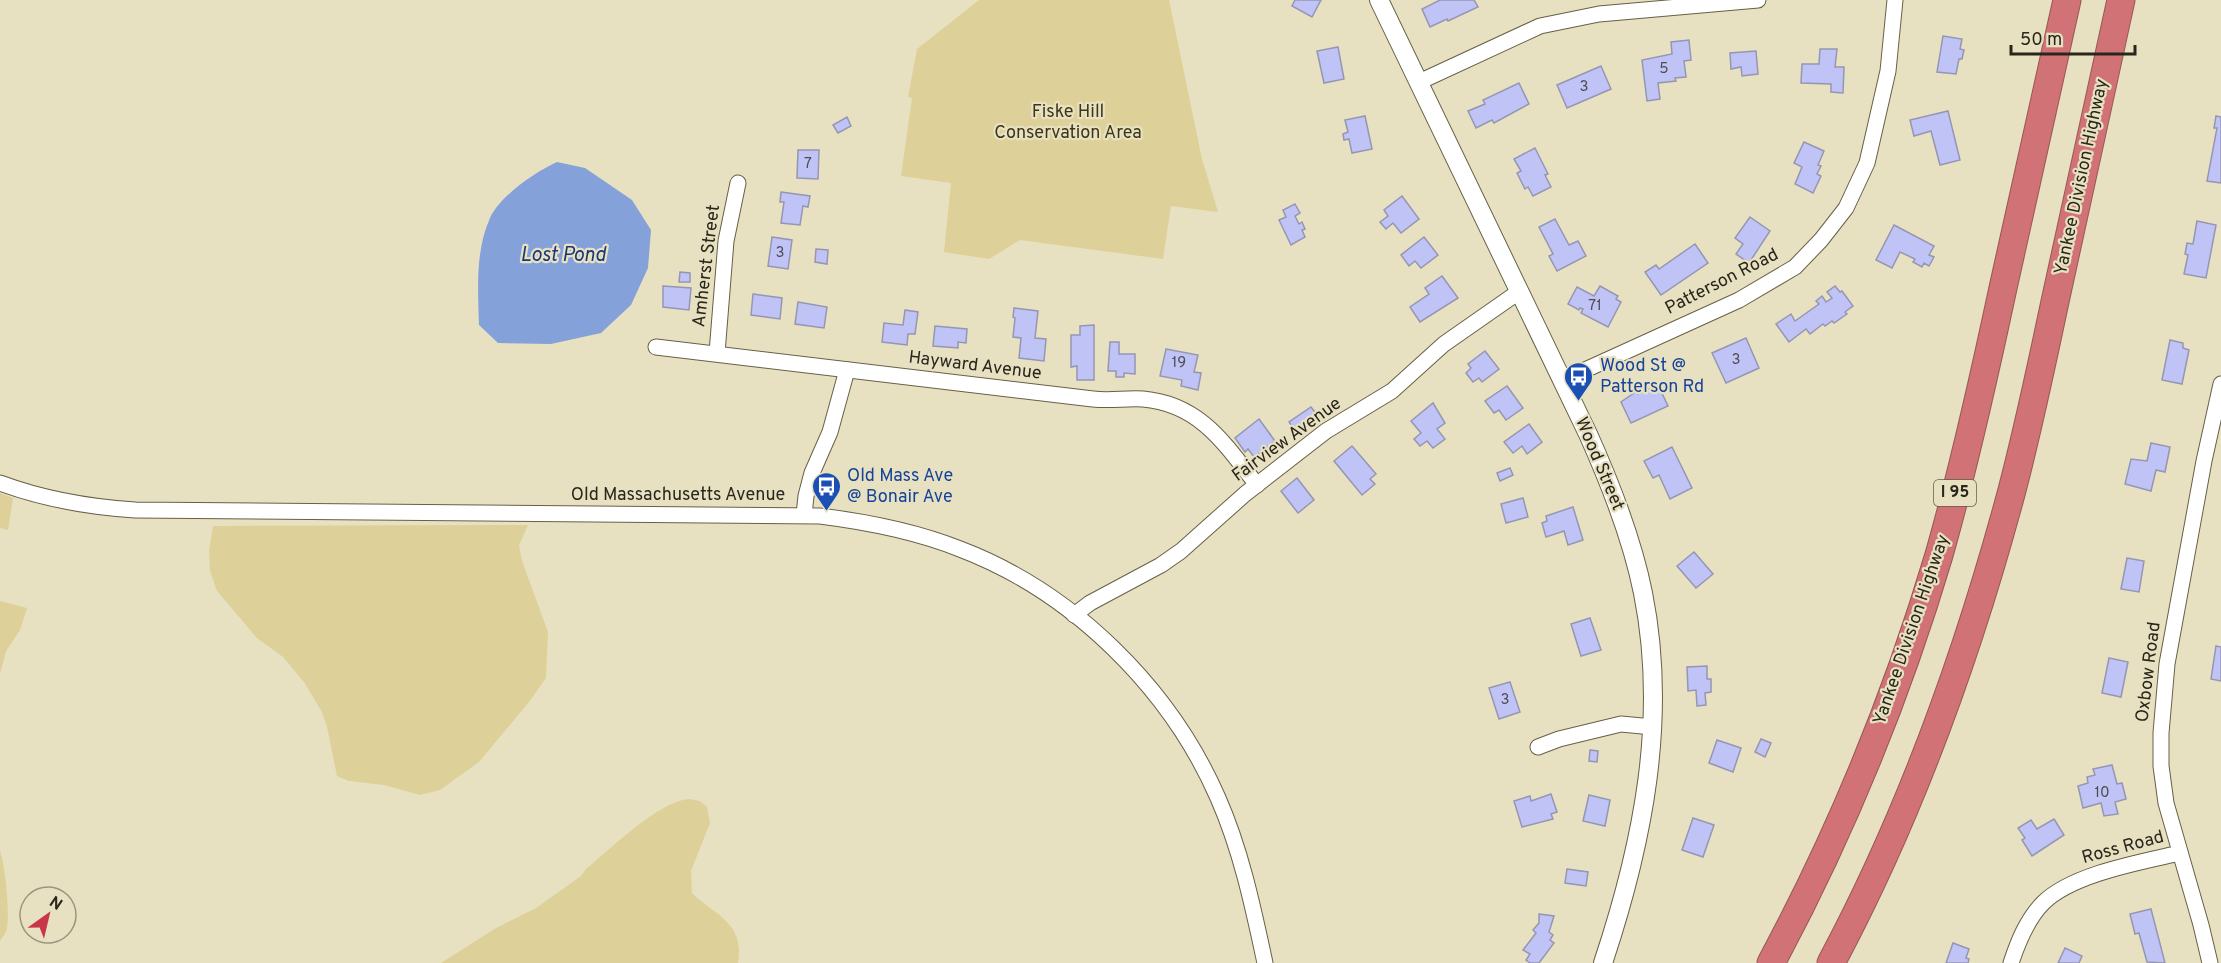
<svg xmlns="http://www.w3.org/2000/svg" width="2221" height="963" viewBox="0 0 2221 963" font-family="Overpass,sans-serif">
  <style>
    .green { fill: #ddd098 }
    .water { fill: #84a1da }
    .building { fill: #c0c3f6; stroke: #9596b2; stroke-width: 1.5 }
    .lines { fill: none; stroke-linecap: round; stroke-linejoin: round }
    .minor-casing { stroke: #666046; stroke-width: 17 }
    .tertiary-casing { stroke: #666046; stroke-width: 20 }
    .motorway-casing { stroke: #965756; stroke-width: 29 }
    .minor { stroke: #fff; stroke-width: 15 }
    .tertiary { stroke: #fff; stroke-width: 18 }
    .motorway { stroke: #d07276; stroke-width: 27 }
    .labels { text-anchor: middle; dominant-baseline: central; stroke-width: 4.5; stroke-linejoin: round; paint-order: stroke }
    .number-label { font-size: 15px; fill: #4f4d52 }
    .shield { fill: #e7e1c2; stroke: #625e4d; stroke-width: 1.5 }
    .shield-label { font-size: 16px; font-weight: bold; fill: #29261b }
    .park-label { font-size: 18px; fill: #3c3516; stroke: #e7e1c2 }
    .street-label { font-size: 18px; fill: #29261b; stroke: #e7e1c2 }
    .transit-label { font-size: 18px; fill: #164399; stroke: #e7e1c2; text-anchor: start }
    .water-label { font-size: 20px; font-style: italic; fill: #193679; stroke: #e7e1c2 }
  </style>
  <rect width="100%" height="100%" fill="#e7e1c2"/>
  <g class="green">
    <polygon points="979,0 1169,0 1202,159 1218,212 1171,206 1163,259 1020,240 989,259 944,252 951,183 901,176 912,98 908,97 917,49"/>
    <polygon points="0,493 13,498 8,530 0,528"/>
    <polygon points="528,525 519,545 522,561 548,632 546,678 529,702 479,762 440,790 420,795 384,785 349,781 337,776 327,727 322,712 304,682 283,657 257,638 217,591 210,571 209,551 213,526"/>
    <polygon points="0,601 27,608 20,630 6,651 0,674"/>
    <path d="M689,799L700,801L707,807L710,823L691,871L692,893C714,915 745,922 738,963H441L496,928L536,908L581,876L586,869C611,849 657,802 689,799Z"/>
    <path d="M0,851C5,863 10,915 7,928C6,933 2,938 0,941Z"/>
  </g>
  <path class="water" d="M557,162L585,168L632,200L651,230L648,268L631,305L601,333L551,344L498,343L479,325C478,291 475,251 490,218C500,196 535,172 557,162Z"/>
  <g class="building">
    <polygon points="1295,0 1321,0 1312,17 1292,6"/>
    <polygon points="1440,0 1474,0 1478,7 1448,21 1447,19 1430,27 1422,9"/>
    <polygon points="1943,36 1962,39 1960,49 1964,50 1962,59 1959,59 1956,74 1937,72"/>
    <polygon points="1689,40 1691,60 1684,61 1686,77 1675,78 1676,81 1658,83 1660,99 1647,101 1642,60 1672,54 1671,42"/>
    <polygon points="1338,47 1344,79 1324,83 1317,51"/>
    <polygon points="1820,49 1837,49 1835,67 1844,67 1843,93 1831,92 1831,84 1801,83 1802,64 1819,64"/>
    <polygon points="1756,51 1758,74 1742,76 1741,67 1731,69 1730,53"/>
    <polygon points="1601,66 1611,89 1567,108 1557,85"/>
    <polygon points="1519,83 1529,104 1494,123 1492,120 1476,128 1468,111 1485,104 1483,100"/>
    <polygon points="1948,111 1960,160 1940,165 1931,131 1914,136 1910,120"/>
    <polygon points="1365,116 1372,149 1352,153 1349,139 1344,140 1343,134 1348,132 1345,120"/>
    <polygon points="2216,116 2221,117 2221,183 2207,181 2217,128 2214,128"/>
    <polygon points="847,117 851,126 838,133 833,125"/>
    <polygon points="1804,142 1824,151 1818,165 1821,166 1817,174 1821,176 1813,193 1795,184 1802,167 1794,163"/>
    <polygon points="1535,148 1548,174 1545,175 1551,187 1533,196 1528,187 1525,189 1517,173 1521,171 1514,159"/>
    <polygon points="798,150 819,150 818,179 797,178"/>
    <polygon points="781,192 810,196 808,207 803,206 800,225 781,223 784,202 780,202"/>
    <polygon points="1402,196 1419,219 1401,233 1393,223 1386,229 1380,222 1388,216 1384,210"/>
    <polygon points="1295,204 1300,213 1295,216 1299,224 1302,222 1305,229 1302,230 1305,237 1291,245 1279,220 1286,217 1283,210"/>
    <polygon points="1750,217 1770,231 1749,263 1736,254 1743,244 1735,238"/>
    <polygon points="1555,219 1569,245 1578,241 1586,256 1557,271 1549,256 1553,254 1539,227"/>
    <polygon points="2197,221 2216,225 2206,278 2184,274 2188,255 2185,254 2187,243 2193,244"/>
    <polygon points="1894,225 1934,246 1929,255 1934,257 1929,266 1924,263 1922,267 1913,262 1915,259 1900,252 1892,268 1876,260"/>
    <polygon points="772,237 792,240 788,269 768,266"/>
    <polygon points="1424,237 1438,255 1421,268 1415,261 1409,266 1401,255"/>
    <polygon points="1695,244 1708,263 1661,295 1645,272 1656,265 1659,269"/>
    <polygon points="816,249 828,250 827,264 815,262"/>
    <polygon points="680,272 690,273 690,282 679,282"/>
    <polygon points="1442,276 1458,298 1420,322 1410,307 1429,294 1425,288"/>
    <polygon points="663,286 691,288 689,310 663,307"/>
    <polygon points="1600,286 1618,296 1616,299 1621,302 1608,327 1581,313 1583,309 1580,308 1579,310 1568,304 1577,287 1594,296"/>
    <polygon points="1835,286 1840,292 1842,291 1853,306 1845,312 1847,314 1834,323 1832,321 1825,326 1823,324 1810,334 1806,329 1789,342 1776,324 1791,314 1795,321 1819,304 1816,301 1822,296 1826,302 1832,298 1827,292"/>
    <polygon points="753,294 782,298 780,319 751,315"/>
    <polygon points="798,302 827,307 824,328 795,324"/>
    <polygon points="1014,308 1038,311 1035,338 1046,339 1044,361 1019,358 1021,338 1013,337 1015,318 1013,317"/>
    <polygon points="905,310 918,312 915,334 908,334 907,345 882,342 884,323 903,325"/>
    <polygon points="1094,325 1094,380 1077,380 1077,366 1071,367 1071,335 1080,335 1080,326"/>
    <polygon points="935,326 967,329 966,343 958,342 958,348 933,346"/>
    <polygon points="1746,338 1759,368 1726,383 1712,353"/>
    <polygon points="2170,340 2183,343 2183,348 2189,350 2182,384 2162,380"/>
    <polygon points="1110,342 1119,342 1119,354 1135,354 1135,374 1124,373 1124,377 1116,377 1116,371 1108,371"/>
    <polygon points="1166,349 1198,355 1194,372 1201,373 1198,390 1181,386 1182,380 1160,376"/>
    <polygon points="1485,351 1499,369 1482,382 1479,378 1473,382 1466,373 1471,368 1468,364"/>
    <polygon points="1658,385 1668,406 1631,423 1621,402 1637,391 1638,394"/>
    <polygon points="1507,386 1523,408 1506,420 1499,410 1494,413 1485,401"/>
    <polygon points="1433,403 1445,423 1437,429 1445,439 1433,448 1427,441 1420,446 1414,439 1421,433 1411,421"/>
    <polygon points="1311,407 1319,417 1297,433 1289,422"/>
    <polygon points="1259,419 1275,441 1254,457 1248,449 1245,452 1235,438"/>
    <polygon points="1529,424 1542,442 1527,454 1522,446 1513,453 1504,442"/>
    <polygon points="2151,443 2170,447 2165,472 2156,470 2151,491 2125,484 2131,459 2147,461"/>
    <polygon points="1352,446 1376,474 1370,479 1375,484 1362,495 1334,461"/>
    <polygon points="1672,447 1692,488 1670,499 1659,475 1653,478 1644,461"/>
    <polygon points="1510,468 1513,475 1500,481 1497,473"/>
    <polygon points="1297,478 1314,500 1298,513 1281,491"/>
    <polygon points="1523,498 1528,517 1506,523 1501,504"/>
    <polygon points="1573,507 1583,540 1568,545 1564,531 1546,537 1542,523 1547,521 1546,516"/>
    <polygon points="1694,552 1713,574 1696,588 1677,566"/>
    <polygon points="2127,558 2144,561 2139,592 2121,589"/>
    <polygon points="1590,618 1601,650 1581,656 1571,624"/>
    <polygon points="2216,646 2221,647 2221,681 2211,679"/>
    <polygon points="2109,658 2128,662 2121,697 2102,693"/>
    <polygon points="1707,666 1707,679 1711,679 1711,692 1705,693 1706,705 1697,706 1696,690 1688,691 1687,667"/>
    <polygon points="1510,682 1520,712 1499,719 1489,688"/>
    <polygon points="1761,739 1771,743 1765,757 1755,752"/>
    <polygon points="1717,740 1741,748 1733,772 1709,763"/>
    <polygon points="1590,750 1598,751 1597,762 1589,761"/>
    <polygon points="2112,765 2117,784 2122,783 2126,799 2115,802 2118,814 2104,816 2101,803 2083,808 2078,786 2088,783 2087,777 2095,775 2093,769"/>
    <polygon points="1551,794 1557,812 1551,814 1553,819 1522,827 1514,801 1530,796 1531,801"/>
    <polygon points="1589,795 1610,800 1605,826 1583,821"/>
    <polygon points="1693,818 1714,825 1703,857 1682,850"/>
    <polygon points="2054,819 2064,835 2032,856 2022,840 2025,838 2018,828 2031,820 2037,829"/>
    <polygon points="1567,869 1588,872 1586,886 1565,883"/>
    <polygon points="2151,909 2165,963 2147,962 2139,933 2135,934 2130,914"/>
    <polygon points="1539,914 1554,916 1549,932 1553,935 1550,940 1554,943 1539,963 1530,963 1526,960 1530,954 1523,950 1536,933 1533,930 1539,923"/>
    <polygon points="1953,943 1969,949 1966,958 1969,959 1968,963 1946,963"/>
    <polygon points="2065,948 2082,956 2079,963 2058,963"/>
  </g>
  <g class="lines">
    <defs>
      <g id="minor">
        <polyline points="1419,82 1540,26 1599,14 1758,0"/>
        <path d="M656,347L1093,399C1110,401 1126,398 1143,399C1200,404 1225,444 1257,485"/>
        <polyline points="717,353 726,241 738,183"/>
        <polyline points="1563,380 1739,300 1795,267 1821,240 1846,208 1867,163 1888,71 1895,0"/>
        <path d="M0,483C43,499 89,507 135,510L820,516C868,522 915,531 960,549C1073,592 1170,688 1218,798C1241,850 1253,907 1265,963"/>
        <polyline points="804,515 806,496 812,473 830,432 847,370"/>
        <polyline points="1074,615 1090,603 1161,565 1181,551 1245,494 1326,431 1392,391 1444,344 1520,291"/>
        <polyline points="1538,747 1559,739 1621,724 1653,727"/>
        <path d="M2011,963C2018,942 2027,919 2043,903C2072,874 2141,862 2180,853"/>
        <polyline points="2210,963 2201,925 2166,803 2161,766 2161,733 2167,664 2204,461 2221,384"/>
      </g>
      <path id="tertiary" d="M1379,0L1588,434C1611,485 1632,538 1643,593C1668,718 1643,843 1603,963"/>
      <g id="motorway">
        <path d="M1771,963C1841,833 1897,696 1939,555C1964,467 1984,377 2003,288C2024,192 2045,96 2067,0"/>
        <path d="M1831,963C1908,819 1965,662 2008,505C2027,436 2041,367 2056,297C2078,198 2099,99 2121,0"/>
      </g>
    </defs>
    <use href="#minor" class="minor-casing"/>
    <use href="#tertiary" class="tertiary-casing"/>
    <use href="#motorway" class="motorway-casing"/>
    <use href="#minor" class="minor"/>
    <use href="#tertiary" class="tertiary"/>
    <use href="#motorway" class="motorway"/>
  </g>
  <defs>
    <symbol id="bus-pin" viewBox="-11 -11 22 30"><path d="M0 17L-7.5 6A9.5 9.5 0 1 1 7.5 6Z" fill="#1a4fb4" stroke="#e7e1c2"/><path d="M-5-6H5V4H4V6H2V4H-2V6H-4V4H-5ZM-3.5-4V0h7V-4ZM-3.5 1.2v1.5H-2V1.2ZM2 1.2v1.5H3.5V1.2Z" fill="#fff"/></symbol>
  </defs>
  <g fill-rule="evenodd">
    <use href="#bus-pin" x="1562" y="360" width="33" height="45"/>
    <use href="#bus-pin" x="810" y="470" width="33" height="45"/>
  </g>
  <g class="labels">
    <g class="number-label">
      <text x="1664" y="69">5</text>
      <text x="1584" y="87">3</text>
      <text x="808" y="164">7</text>
      <text x="780" y="253">3</text>
      <text x="1595" y="306">71</text>
      <text x="1736" y="360">3</text>
      <text x="1179" y="363">19</text>
      <text x="1505" y="700">3</text>
      <text x="2102" y="793">10</text>
    </g>
    <rect class="shield" x="1934" y="480" width="42" height="26" rx="4.5"/>
    <g class="shield-label">
      <text x="1955" y="493">I 95</text>
    </g>
    <g class="park-label">
      <text x="1068" y="112">Fiske Hill<tspan x="1068" dy="21">Conservation Area</tspan></text>
    </g>
    <g class="street-label">
      <text transform="translate(2082 177) rotate(-78)">Yankee Division Highway</text>
      <text transform="translate(707 266) rotate(-83)">Amherst Street</text>
      <text transform="translate(1722 282) rotate(-27)">Patterson Road</text>
      <text transform="translate(975 366) rotate(7)">Hayward Avenue</text>
      <text transform="translate(1287 440) rotate(-36)">Fairview Avenue</text>
      <text transform="translate(1599 464) rotate(67)">Wood Street</text>
      <text x="678" y="495">Old Massachusetts Avenue</text>
      <text transform="translate(1912 630) rotate(-71)">Yankee Division Highway</text>
      <text transform="translate(2149 672) rotate(-83)">Oxbow Road</text>
      <text transform="translate(2123 848) rotate(-15)">Ross Road</text>
    </g>
    <g class="transit-label">
      <text x="1600" y="366">Wood St @<tspan x="1600" dy="21">Patterson Rd</tspan></text>
      <text x="847" y="476">Old Mass Ave<tspan x="847" dy="21">@ Bonair Ave</tspan></text>
    </g>
    <g class="water-label">
      <text x="563" y="256">Lost Pond</text>
    </g>
  </g>
  <g transform="translate(48 915) rotate(34)"><circle r="28" fill="#e7e1c2" stroke="#9b967f" stroke-width="1.5"/>
  <path d="M0-4.5L10 22L0 15L-10 22Z" fill="#c73748"/>
  <text y="-9" font-size="16" font-weight="bold" text-anchor="middle" fill="#29261b">N</text>
  </g>
  <path d="M2011 45v9h124v-9" fill="none" stroke="#29261b" stroke-width="3"/>
  <text x="2020" y="45" font-size="18" fill="#29261b" stroke="#e7e1c2" stroke-width="4.5" paint-order="stroke">50 m</text>
</svg>
